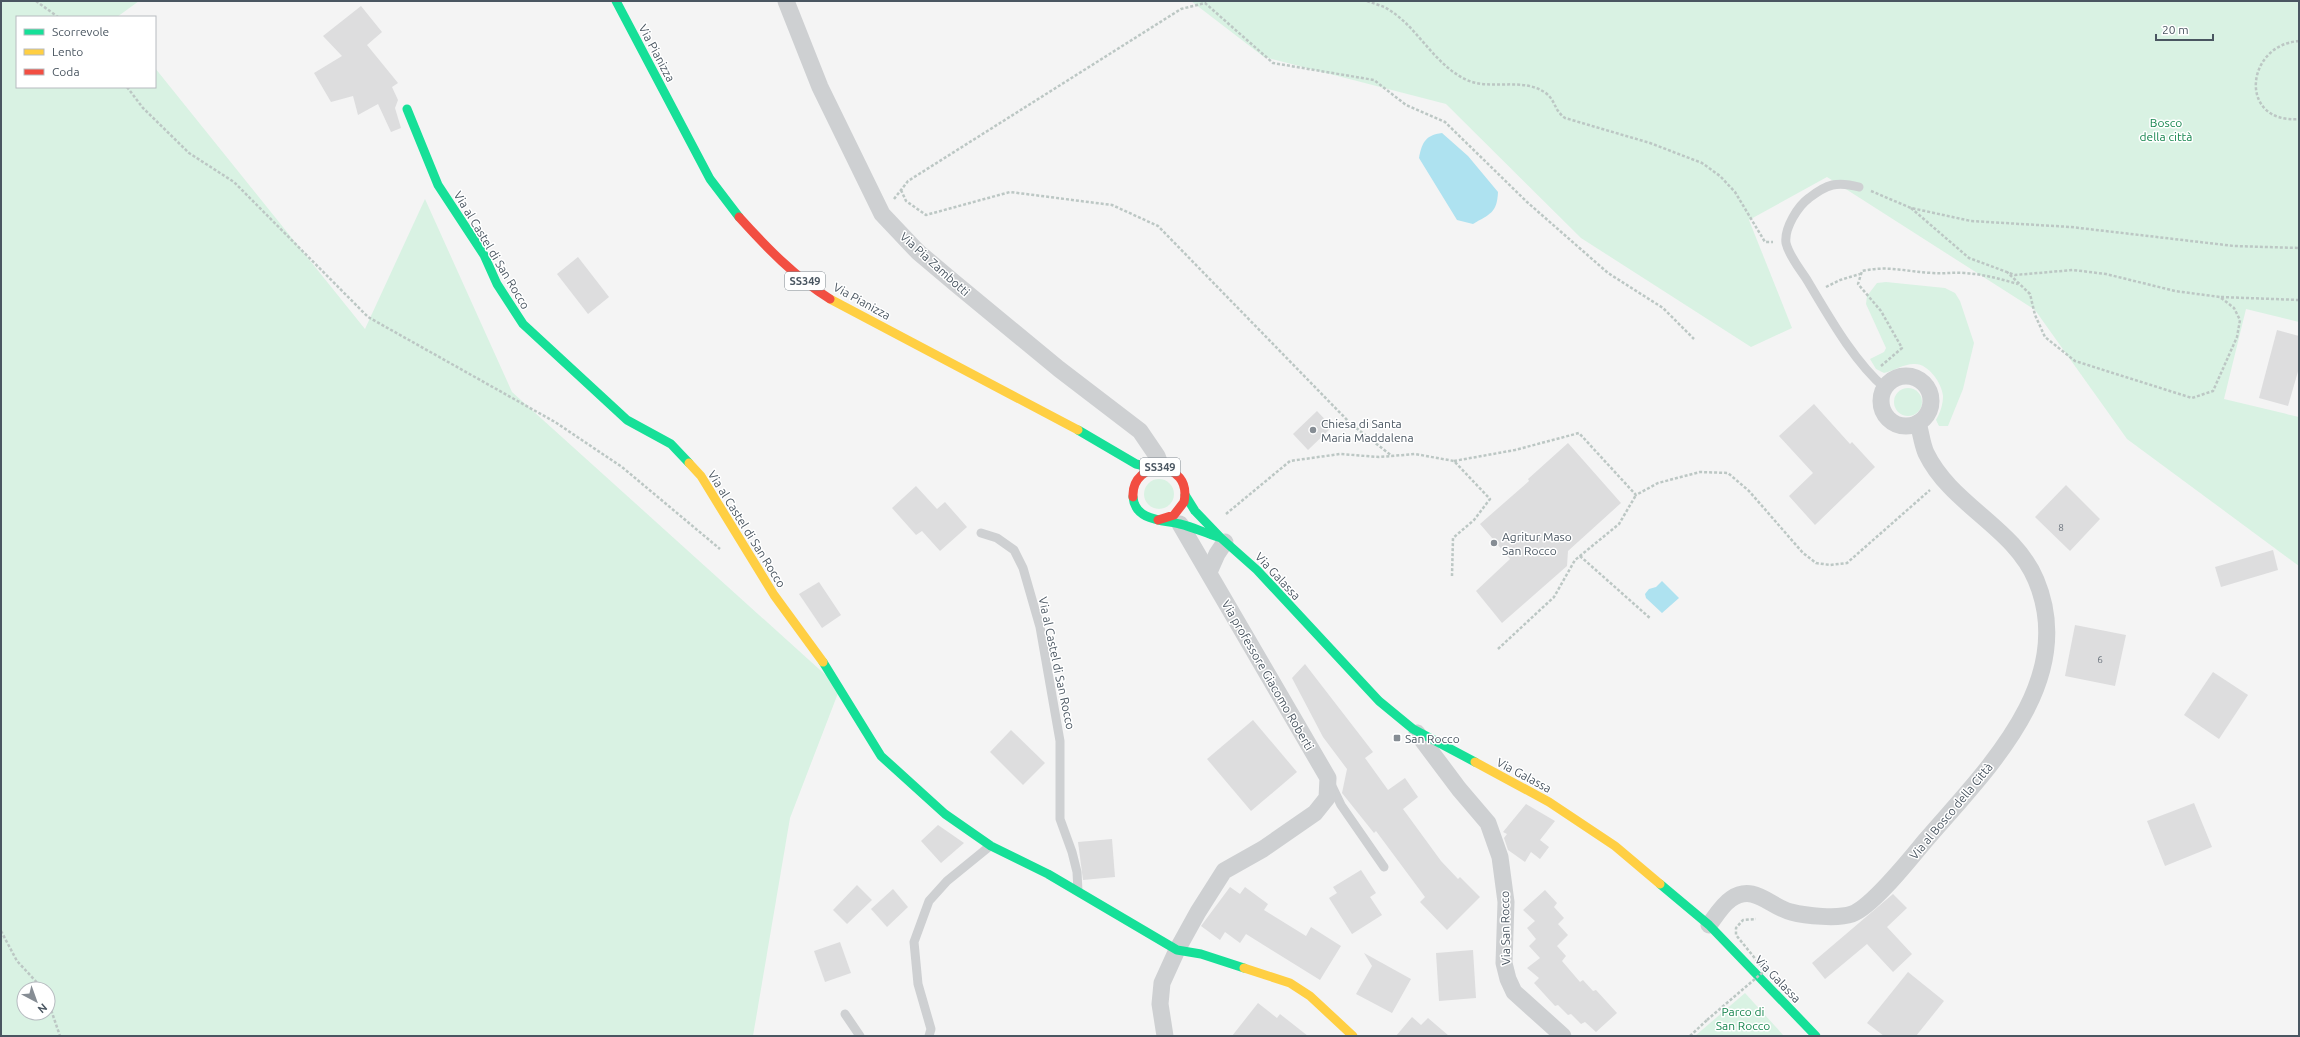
<svg xmlns="http://www.w3.org/2000/svg" width="2300" height="1037" viewBox="0 0 2300 1037" font-family="Ubuntu,sans-serif">
  <style>
    .green { fill: #d9f2e3; fill-rule: evenodd }
    .water { fill: #aee2f0 }
    .building { fill: #ddddde }
    .lines { fill: none; stroke-linecap: round; stroke-linejoin: round }
    .path { stroke: #bcc7c4; stroke-width: 2.5; stroke-dasharray: 3 2; stroke-linecap: butt }
    .lane { stroke: #ced0d2; stroke-width: 9 }
    .street { stroke: #ced0d2; stroke-width: 17 }
    .fast { stroke: #16e098; stroke-width: 9 }
    .slow { stroke: #ffcf43; stroke-width: 9 }
    .jam { stroke: #f24e42; stroke-width: 9 }
    .path-bridge { stroke: #bcc7c4; stroke-width: 2.5; stroke-dasharray: 3 2; stroke-linecap: butt }
    .poi-dot { fill: #868d94; stroke: #fff; stroke-width: 1.5 }
    .labels { text-anchor: middle; dominant-baseline: central; stroke-width: 3; stroke-linejoin: round; paint-order: stroke }
    .number-label { font-size: 10px; fill: #707881 }
    .shield { fill: #fff; stroke: #808990; stroke-width: 1 }
    .shield-label { font-size: 11px; font-weight: bold; fill: #4a5661 }
    .street-label { font-size: 12px; fill: #4a5661; stroke: #fff }
    .park-label { font-size: 12px; fill: #17864f; stroke: #fff }
    .poi-label { font-size: 12px; fill: #4a5661; stroke: #fff; text-anchor: start }
  </style>
  <rect width="100%" height="100%" fill="#f4f4f4"/>
  <g class="green">
    <path d="M1,1H139L117,17H17V87H155V68L365,329L425,199L512,392L840,688L790,818L753,1036H1ZM24,989H48V1013H24Z"/>
    <polygon points="1191,1 2299,1 2299,322 2246,309 2224,399 2299,417 2299,566 2127,439 2035,310 1827,177 1749,220 1792,328 1751,347 1581,238 1446,104 1264,57"/>
    <path d="M1886,282L1945,288L1955,293L1960,301L1974,343L1963,389L1948,426H1939L1936,420C1940,413 1943,405 1943,396C1942,383 1928,363 1914,364C1903,364 1894,371 1884,373L1876,369L1870,359L1884,352L1886,348L1866,304L1867,296L1877,283Z"/>
    <circle cx="1908" cy="402" r="14"/>
    <circle cx="1159" cy="494" r="15"/>
    <polygon points="1745,993 1784,1036 1695,1036"/>
  </g>
  <g class="water">
    <path d="M1442,133L1468,156L1498,192C1497,213 1490,214 1473,224L1457,220L1419,158C1422,143 1425,135 1442,133Z"/>
    <polygon points="1662,581 1679,598 1662,613 1646,598 1645,594 1649,589 1656,587"/>
  </g>
  <g class="building">
    <polygon points="361,6 382,32 367,45 398,83 392,87 398,100 395,108 401,128 391,132 378,104 358,115 353,96 331,102 314,73 342,56 323,36"/>
    <polygon points="578,257 609,297 588,314 557,274"/>
    <polygon points="2277,330 2299,336 2299,368 2288,406 2259,398"/>
    <polygon points="1814,404 1850,444 1852,442 1875,467 1815,525 1789,496 1813,473 1779,436"/>
    <polygon points="1317,411 1332,427 1308,450 1293,434"/>
    <polygon points="1568,443 1621,503 1568,551 1567,566 1502,623 1476,591 1510,559 1480,524 1529,481 1528,479"/>
    <polygon points="2066,485 2100,519 2070,551 2035,517"/>
    <polygon points="916,486 937,509 945,502 967,527 940,551 922,531 916,535 892,508"/>
    <polygon points="2273,550 2278,570 2221,587 2215,567"/>
    <polygon points="819,582 841,615 822,628 799,594"/>
    <polygon points="2075,625 2126,635 2115,686 2065,676"/>
    <polygon points="1305,664 1373,752 1365,758 1388,790 1405,778 1418,797 1403,809 1441,861 1458,879 1460,877 1480,897 1447,930 1420,902 1425,897 1376,831 1374,833 1342,793 1347,769 1323,737 1292,678"/>
    <polygon points="2213,672 2248,695 2219,739 2184,715"/>
    <polygon points="1253,720 1297,772 1251,811 1207,759"/>
    <polygon points="1011,730 1045,763 1023,785 990,752"/>
    <polygon points="2194,803 2212,847 2165,866 2147,821"/>
    <polygon points="1526,804 1555,821 1540,840 1549,847 1540,859 1531,852 1525,862 1508,850 1504,838 1507,834 1503,832"/>
    <polygon points="938,825 964,843 941,863 921,841"/>
    <polygon points="1112,839 1115,877 1083,880 1078,842"/>
    <polygon points="1361,870 1376,893 1370,897 1382,915 1352,934 1329,898 1337,893 1333,887"/>
    <polygon points="857,885 872,900 847,924 833,910"/>
    <polygon points="1230,887 1240,894 1245,887 1268,904 1264,910 1306,936 1311,927 1341,946 1320,980 1246,934 1240,943 1225,932 1220,940 1201,926"/>
    <polygon points="893,889 908,907 887,927 871,909"/>
    <polygon points="1545,890 1557,903 1554,907 1564,918 1558,924 1568,935 1557,946 1566,956 1562,961 1580,982 1583,980 1593,991 1596,990 1617,1013 1596,1032 1585,1022 1581,1024 1571,1014 1568,1015 1558,1005 1555,1006 1534,983 1539,978 1527,968 1540,958 1529,946 1536,939 1527,928 1535,921 1523,910"/>
    <polygon points="1893,894 1907,908 1887,927 1912,954 1893,972 1867,944 1825,979 1812,963"/>
    <polygon points="840,942 851,973 825,982 814,951"/>
    <polygon points="1473,950 1476,998 1439,1001 1436,953"/>
    <polygon points="1364,953 1411,979 1392,1013 1356,994 1372,966"/>
    <polygon points="1908,972 1944,1001 1916,1036 1884,1036 1867,1023"/>
    <polygon points="1258,1003 1277,1018 1280,1014 1308,1036 1232,1036"/>
    <polygon points="1412,1017 1421,1025 1428,1018 1449,1036 1396,1036"/>
  </g>
  <g class="lines">
    <g class="path">
      <polyline points="36,1 58,17"/>
      <path d="M1367,1C1373,3 1379,5 1384,7C1417,24 1432,64 1467,80C1491,91 1524,76 1547,94C1556,102 1554,110 1565,118L1650,143L1702,163L1720,176L1735,192L1765,242H1773"/>
      <path d="M2299,41C2245,45 2238,124 2299,119"/>
      <polyline points="127,87 143,108 189,153 234,182 368,317 555,422 622,467 720,549"/>
      <polyline points="901,190 906,201 926,215 1010,192 1112,205 1158,226 1351,424 1392,456"/>
      <polyline points="1871,191 1911,208 1971,221 2071,227 2234,246 2299,248"/>
      <polyline points="894,199 908,181 1181,9 1205,3 1273,63 1374,80 1406,105 1445,122 1527,202 1608,273 1663,308 1694,339"/>
      <polyline points="1911,208 1969,258 2015,275 2073,270 2106,274 2175,291 2220,297 2234,308 2240,320 2237,337 2213,391 2192,398 2075,361 2045,337 2035,315 2030,294 2007,272"/>
      <polyline points="1826,287 1840,280 1860,274"/>
      <polyline points="2221,297 2299,300"/>
      <path d="M1881,366L1902,348L1881,311L1858,284L1862,271C1889,265 1907,272 1933,273C1943,274 1953,272 1964,273C1983,274 2000,279 2018,284"/>
      <polyline points="1454,461 1515,450 1579,433 1636,495 1658,483 1700,472 1728,473 1749,491 1803,553 1816,563 1830,565 1847,563 1930,490"/>
      <polyline points="1226,514 1290,461 1340,454 1379,457 1415,454 1454,461 1490,499 1474,520 1453,538 1452,576"/>
      <polyline points="1580,556 1651,619"/>
      <polyline points="1498,649 1554,597 1575,560 1619,524 1636,495"/>
      <polyline points="1,931 17,961 43,989"/>
      <polyline points="48,1001 60,1036"/>
      <polyline points="1690,1036 1707,1020"/>
    </g>
    <g class="lane">
      <path d="M1859,187C1837,181 1827,184 1809,198C1798,206 1784,228 1786,243C1789,256 1800,269 1807,280C1828,315 1854,362 1885,388"/>
      <polyline points="981,533 997,538 1014,550 1023,568 1040,627 1060,741 1060,819 1072,852 1077,872 1078,891"/>
      <polyline points="1330,782 1341,805 1384,867"/>
      <polyline points="845,1014 860,1036"/>
      <polyline points="929,1036 931,1029 918,984 914,942 929,901 947,881 990,846"/>
    </g>
    <g class="street">
      <polyline points="786,1 820,87 882,214 918,252 956,284 1059,369 1140,431 1157,456 1161,467"/>
      <circle cx="1906" cy="401" r="25"/>
      <polyline points="1209,572 1217,554 1225,542"/>
      <polyline points="1417,733 1459,789 1488,823 1500,857 1506,902 1504,963 1508,979 1514,992 1563,1036"/>
      <path d="M1709,925C1715,917 1722,905 1731,899C1754,883 1770,907 1791,912C1806,916 1838,919 1852,914C1872,907 1910,859 1925,841C1985,771 2079,682 2036,580C2014,527 1951,505 1926,453C1922,444 1921,433 1918,423"/>
      <polyline points="1165,1036 1160,1004 1162,983 1177,950 1198,912 1224,871 1263,849 1315,813 1327,798 1328,778 1180,524"/>
    </g>
    <g class="fast">
      <polyline points="616,1 710,179 739,217"/>
      <polyline points="407,109 438,185 484,255 497,284 523,324 627,420 671,444 689,463"/>
      <polyline points="1078,430 1136,464 1153,468"/>
      <polyline points="1185,495 1195,511 1221,538 1257,570 1379,701 1413,729 1475,762"/>
      <path d="M1133,497C1135,521 1163,520 1180,524C1193,527 1205,533 1218,537"/>
      <polyline points="823,662 881,756 945,814 991,846 1048,874 1177,950 1201,954 1244,968"/>
      <polyline points="1660,884 1709,925 1816,1036"/>
    </g>
    <g class="slow">
      <polyline points="830,299 1078,430"/>
      <polyline points="689,463 701,476 774,595 823,662"/>
      <polyline points="1475,762 1549,802 1615,846 1660,884"/>
      <polyline points="1244,968 1290,983 1310,996 1353,1036"/>
    </g>
    <g class="jam">
      <path d="M739,217C767,248 795,277 830,299"/>
      <path d="M1133,497C1131,458 1193,459 1184,502L1174,515L1158,520"/>
    </g>
    <polyline class="path-bridge" points="1707,1020 1762,973 1762,967 1736,935 1736,928 1743,920 1756,919"/>
  </g>
  <g class="poi-dot">
    <circle cx="1313" cy="430" r="4"/>
    <circle cx="1494" cy="543" r="4"/>
    <rect x="1393" y="734" width="8" height="8" rx="2"/>
  </g>
  <g class="labels">
    <g class="number-label">
      <text x="2061" y="527">8</text>
      <text x="2100" y="659">6</text>
    </g>
    <g class="shield">
      <rect x="785" y="272" width="40" height="18" rx="3"/>
      <rect x="1140" y="458" width="40" height="18" rx="3"/>
    </g>
    <g class="shield-label">
      <text x="805" y="281">SS349</text>
      <text x="1160" y="467">SS349</text>
    </g>
    <g class="street-label">
      <text transform="translate(657 53) rotate(62)">Via Pianizza</text>
      <text transform="translate(492 250) rotate(59)">Via al Castel di San Rocco</text>
      <text transform="translate(935 264) rotate(42)">Via Pia Zambotti</text>
      <text transform="translate(862 301) rotate(29)">Via Pianizza</text>
      <text transform="translate(747 529) rotate(58)">Via al Castel di San Rocco</text>
      <text transform="translate(1278 576) rotate(47)">Via Galassa</text>
      <text transform="translate(1057 663) rotate(78)">Via al Castel di San Rocco</text>
      <text transform="translate(1268 675) rotate(60)">Via professore Giacomo Roberti</text>
      <text transform="translate(1524 775) rotate(28)">Via Galassa</text>
      <text transform="translate(1951 811) rotate(-50)">Via al Bosco della Città</text>
      <text transform="translate(1505 928) rotate(-91)">Via San Rocco</text>
      <text transform="translate(1778 979) rotate(46)">Via Galassa</text>
    </g>
    <g class="park-label">
      <text x="2166" y="122">Bosco<tspan x="2166" dy="14">della città</tspan></text>
      <text x="1743" y="1011">Parco di<tspan x="1743" dy="14">San Rocco</tspan></text>
    </g>
    <g class="poi-label">
      <text x="1321" y="423">Chiesa di Santa<tspan x="1321" dy="14">Maria Maddalena</tspan></text>
      <text x="1502" y="536">Agritur Maso<tspan x="1502" dy="14">San Rocco</tspan></text>
      <text x="1405" y="738">San Rocco</text>
    </g>
  </g>
  <rect width="2300" height="1037" fill="none" stroke="#4a5661" stroke-width="4"/>
  <rect x="16" y="16" width="140" height="72" fill="#ffffff" stroke="#b7bbc0"/>
  <rect x="24" y="29" width="20" height="6" fill="#16e098" stroke="#b7bbc0"/>
  <text x="52" y="36" font-size="12" fill="#4a5661">Scorrevole</text>
  <rect x="24" y="49" width="20" height="6" fill="#ffcf43" stroke="#b7bbc0"/>
  <text x="52" y="56" font-size="12" fill="#4a5661">Lento</text>
  <rect x="24" y="69" width="20" height="6" fill="#f24e42" stroke="#b7bbc0"/>
  <text x="52" y="76" font-size="12" fill="#4a5661">Coda</text>
  <g transform="translate(36 1001) rotate(139)"><circle r="19" fill="#ffffff" stroke="#b7bbc0"/>
  <path d="M0-3L7 15L0 10L-7 15Z" fill="#868d94"/>
  <text y="-6" font-size="11" font-weight="bold" text-anchor="middle" fill="#4a5661">N</text>
  </g>
  <path d="M2156 34v6h57v-6" fill="none" stroke="#4a5661" stroke-width="2"/>
  <text x="2162" y="34" font-size="12" fill="#4a5661" stroke="#ffffff" stroke-width="3" paint-order="stroke">20 m</text>
</svg>
